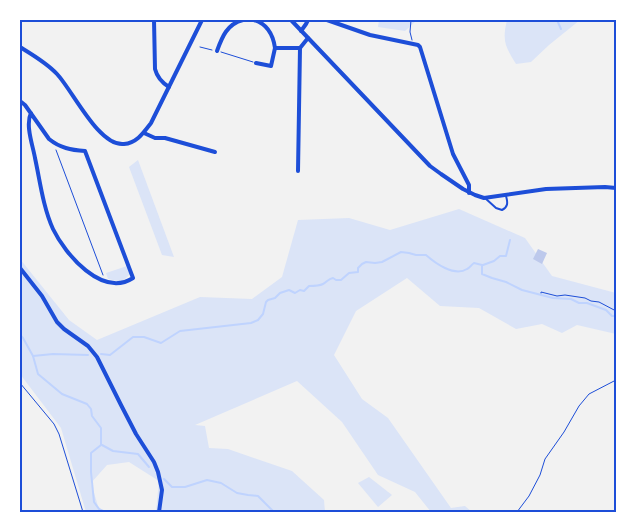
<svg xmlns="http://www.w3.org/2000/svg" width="636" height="532" viewBox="0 0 636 532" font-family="Manrope,sans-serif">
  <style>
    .green { fill: #dbe4f7 }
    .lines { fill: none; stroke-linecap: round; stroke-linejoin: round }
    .stream { stroke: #bfd3fe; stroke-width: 2 }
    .building { fill: #bdc9ec }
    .path { stroke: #1d4ed8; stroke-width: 1 }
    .service { stroke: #1d4ed8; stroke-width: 2 }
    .minor { stroke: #1d4ed8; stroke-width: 4 }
    .neatline { fill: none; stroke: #1d4ed8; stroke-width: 2 }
  </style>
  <rect width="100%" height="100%" fill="#f2f2f2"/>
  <g class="green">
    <polygon points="379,20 417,20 405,31 378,27"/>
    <path d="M507,20H580L549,45L531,62L516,64C505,46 502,41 507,20Z"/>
    <polygon points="138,160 174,257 162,255 129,167"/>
    <polygon points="459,209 525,238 552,276 616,293 616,334 577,325 562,333 542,324 516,329 479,308 440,306 407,278 356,311 334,355 362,399 388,418 451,508 465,506 472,512 431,512 415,492 378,475 342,422 297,381 195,425 205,426 209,448 228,449 292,471 324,500 325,512 156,512 159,481 129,462 107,465 91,483 98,506 103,512 86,512 61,428 20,374 20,259 69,320 97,340 200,297 252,299 282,277 298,220 349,218 390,230"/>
    <polygon points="127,266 130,274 122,282 108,279 106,273"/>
    <polygon points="369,477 392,495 378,507 358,483"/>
  </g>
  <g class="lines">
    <g class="stream">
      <polyline points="557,20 561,29"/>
      <polyline points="483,265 494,261 500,256 506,256 510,240"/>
      <polyline points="20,335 23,338 33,356 38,374 62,394 87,404 91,409 92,416 101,428 101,445 91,453 91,472 94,502 99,509 105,512"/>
      <path d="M101,354L110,355L133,337H144L161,343L180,331L251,323L258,320L263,314L266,302L268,300L275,298L280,293L289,290L295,293L300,290L304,291L309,286C314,286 319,286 323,284C327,282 328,279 333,278L336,280H341L349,273L358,272V268L362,264L366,262L375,263L382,262L401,252L409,253L416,255H426C435,263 454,277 467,269C470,268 471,265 474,263L482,265V274L492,278L506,282L522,290L553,298L571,299L579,303H587L606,310L612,316H616"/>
      <polyline points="33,356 53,354 88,355"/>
      <polyline points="102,445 113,451 138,454 149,467"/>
      <polyline points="164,479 172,487 185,487 207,480 221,483 237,493 248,495 258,496 274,512"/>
    </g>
  </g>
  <polygon class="building" points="538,249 547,253 542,264 533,259"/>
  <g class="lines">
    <g class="path">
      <polyline points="411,20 410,32 412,40"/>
      <polyline points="200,47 212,50"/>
      <polyline points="221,52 253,62"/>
      <polyline points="56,150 103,275"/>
      <polyline points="541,293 541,292 557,296 565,295 585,298 591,301 599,302 616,311"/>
      <polyline points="20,383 54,424 59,434 83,512"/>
      <polyline points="517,512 529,496 540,475 545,459 564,432 579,406 589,394 616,380"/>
    </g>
    <path class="service" d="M485,198L496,208L502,210C508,207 508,203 506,196"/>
    <g class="minor">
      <path d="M154,20L155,69C157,77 161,82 169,87"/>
      <path d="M254,20C267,24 273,34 275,48H300"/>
      <polyline points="291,20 430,166 441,174 463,189 475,195 484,198 546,189 605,187 616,188"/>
      <polyline points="327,20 370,35 418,45 420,47 453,154 469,185 469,193"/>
      <polyline points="301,31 306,24 308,20"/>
      <path d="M20,47C33,55 47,63 57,74C73,91 99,147 124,144C137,143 144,132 151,123L202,20"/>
      <path d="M217,51C222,37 227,24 243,20"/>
      <polyline points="256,63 271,66 275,48"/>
      <path d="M20,101L25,105L49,139C60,148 71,150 85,151L133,278C102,298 65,254 53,229C43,207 40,181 35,158C33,146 25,125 31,113"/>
      <polyline points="144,133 155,138 165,138 215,152"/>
      <polyline points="298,171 300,48 308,38"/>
      <polyline points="20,268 42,296 57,322 64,329 88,346 97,357 121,405 136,434 154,462 158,472 162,490 159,512"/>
    </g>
  </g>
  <rect width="636" height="532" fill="none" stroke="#ffffff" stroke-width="42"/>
  <rect x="21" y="21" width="594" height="490" class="neatline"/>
</svg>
